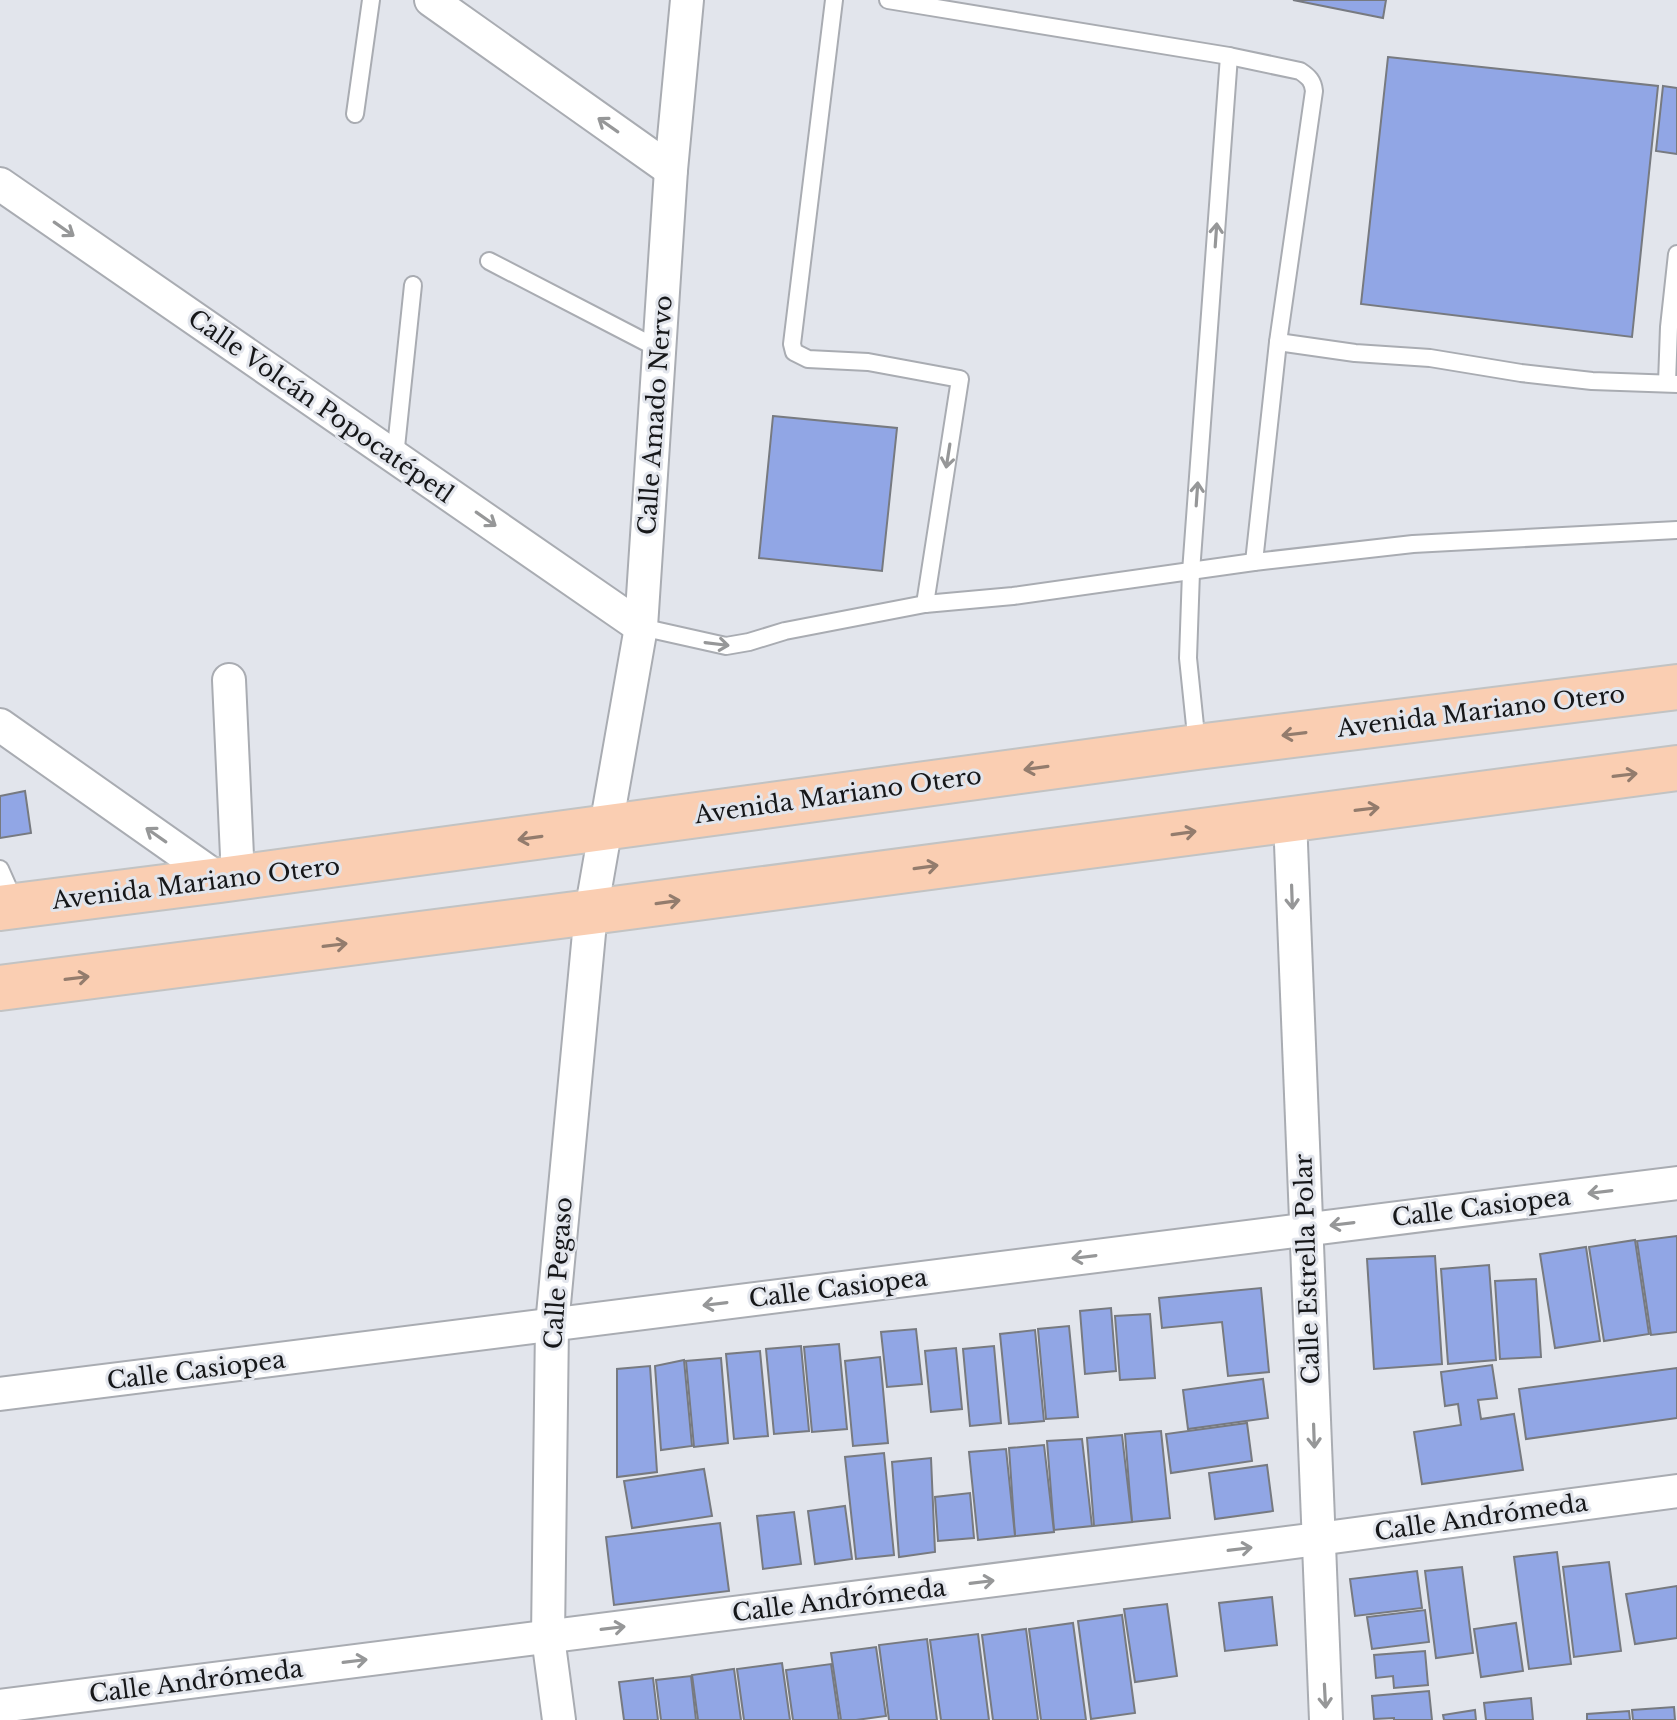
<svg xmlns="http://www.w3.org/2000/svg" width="1677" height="1720" viewBox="0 0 1677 1720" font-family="'Libre Baskerville',serif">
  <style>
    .building { fill: #91a6e5; stroke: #777a80; stroke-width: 2 }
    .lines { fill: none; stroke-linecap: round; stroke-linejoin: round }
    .lane-casing { stroke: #a9acb2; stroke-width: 20 }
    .street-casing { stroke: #a9acb2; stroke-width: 36 }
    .primary-casing { stroke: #c2c3c3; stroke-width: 48 }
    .lane { stroke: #fff; stroke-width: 16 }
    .street { stroke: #fff; stroke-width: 32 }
    .primary { stroke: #faceb2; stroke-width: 44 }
    .oneway { stroke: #969798 }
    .oneway2 { stroke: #937c6d }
    .labels { text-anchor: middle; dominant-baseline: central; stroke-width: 6; stroke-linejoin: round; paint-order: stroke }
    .street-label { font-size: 24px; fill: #161719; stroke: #e2e5ec }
  </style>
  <rect width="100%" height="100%" fill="#e2e5ec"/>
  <g class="building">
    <polygon points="1293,0 1386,0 1383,18"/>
    <polygon points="1388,57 1658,86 1632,337 1361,304"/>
    <polygon points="1663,86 1677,88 1677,154 1656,151"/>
    <polygon points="773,416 897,428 882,571 759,558"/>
    <polygon points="25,791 31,833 0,838 0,796"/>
    <polygon points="1677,1236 1677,1332 1651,1335 1637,1241"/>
    <polygon points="1635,1240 1649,1334 1604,1341 1589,1247"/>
    <polygon points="1586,1247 1600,1341 1555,1348 1540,1254"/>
    <polygon points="1435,1256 1442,1364 1374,1369 1367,1259"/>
    <polygon points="1489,1265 1496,1360 1448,1364 1441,1269"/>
    <polygon points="1536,1279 1541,1357 1500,1359 1495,1281"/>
    <polygon points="1261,1288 1269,1372 1228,1376 1222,1322 1162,1328 1159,1298"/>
    <polygon points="1111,1308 1116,1371 1085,1374 1080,1311"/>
    <polygon points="1150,1314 1155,1378 1120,1380 1115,1316"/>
    <polygon points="1069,1326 1078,1417 1046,1419 1038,1329"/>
    <polygon points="916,1329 922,1384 887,1387 881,1332"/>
    <polygon points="1035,1330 1044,1421 1009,1424 1000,1334"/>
    <polygon points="839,1344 847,1429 812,1432 804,1347"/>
    <polygon points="801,1346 809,1431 774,1434 766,1349"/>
    <polygon points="994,1346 1001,1423 970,1426 963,1349"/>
    <polygon points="956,1348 962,1409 931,1412 925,1351"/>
    <polygon points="760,1351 768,1436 734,1439 726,1354"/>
    <polygon points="880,1357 888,1443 853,1446 845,1361"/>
    <polygon points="721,1358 728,1443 694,1447 686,1361"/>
    <polygon points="684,1360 692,1446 661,1450 655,1366"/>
    <polygon points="1492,1365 1497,1398 1478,1400 1481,1419 1514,1414 1523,1470 1422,1484 1414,1432 1461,1425 1458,1404 1445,1406 1441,1372"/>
    <polygon points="650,1366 657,1472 617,1477 617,1369"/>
    <polygon points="1677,1368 1677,1418 1526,1439 1519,1389"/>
    <polygon points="1263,1379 1268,1418 1188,1429 1183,1390"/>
    <polygon points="1247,1423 1252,1461 1171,1473 1166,1434"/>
    <polygon points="1161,1431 1170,1518 1132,1522 1125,1434"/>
    <polygon points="1122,1435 1132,1522 1094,1526 1087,1438"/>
    <polygon points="1082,1439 1092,1526 1054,1530 1047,1441"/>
    <polygon points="1044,1445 1054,1532 1015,1536 1009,1448"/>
    <polygon points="1006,1449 1015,1536 978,1540 969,1452"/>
    <polygon points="884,1453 894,1555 856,1559 845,1457"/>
    <polygon points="931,1458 935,1552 899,1557 892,1462"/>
    <polygon points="1267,1465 1273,1511 1215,1519 1209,1473"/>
    <polygon points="704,1469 712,1516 632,1528 624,1481"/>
    <polygon points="970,1493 974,1538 938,1541 935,1497"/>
    <polygon points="845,1506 852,1559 815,1564 808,1511"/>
    <polygon points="794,1512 801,1564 763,1569 757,1516"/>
    <polygon points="720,1523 729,1591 614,1605 606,1537"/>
    <polygon points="1557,1552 1571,1664 1529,1669 1514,1557"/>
    <polygon points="1609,1562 1621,1651 1574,1657 1563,1567"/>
    <polygon points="1462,1567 1473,1653 1436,1658 1425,1571"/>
    <polygon points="1417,1571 1422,1608 1355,1616 1350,1579"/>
    <polygon points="1677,1586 1677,1638 1635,1644 1626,1594"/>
    <polygon points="1272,1597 1277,1645 1225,1651 1219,1603"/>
    <polygon points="1167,1604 1177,1676 1135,1682 1124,1609"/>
    <polygon points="1425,1610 1429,1642 1372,1649 1367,1617"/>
    <polygon points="1122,1615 1135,1713 1091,1719 1078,1621"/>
    <polygon points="1073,1623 1086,1720 1041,1720 1029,1629"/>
    <polygon points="1516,1623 1523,1671 1481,1677 1474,1629"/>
    <polygon points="1026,1629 1038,1720 993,1720 982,1635"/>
    <polygon points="978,1634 989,1720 941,1720 930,1640"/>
    <polygon points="927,1639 937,1720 889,1720 879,1645"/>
    <polygon points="876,1647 886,1716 856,1720 841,1720 831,1653"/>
    <polygon points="1425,1651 1428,1685 1394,1688 1393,1676 1376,1678 1374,1655"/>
    <polygon points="782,1663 790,1720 744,1720 737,1669"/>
    <polygon points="831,1664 839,1720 793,1720 786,1670"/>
    <polygon points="734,1669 741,1720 698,1720 692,1675"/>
    <polygon points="691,1676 696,1720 661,1720 656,1680"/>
    <polygon points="653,1678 658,1720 624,1720 619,1682"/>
    <polygon points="1429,1691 1432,1720 1394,1720 1394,1718 1374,1719 1372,1696"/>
    <polygon points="1531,1698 1533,1720 1486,1720 1484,1703"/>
    <polygon points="1674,1707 1675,1720 1633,1720 1632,1710"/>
    <polygon points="1475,1710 1476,1720 1444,1720 1443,1715"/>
    <polygon points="1629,1711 1630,1720 1587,1720 1587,1714"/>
  </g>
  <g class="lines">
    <defs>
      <g id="lane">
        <polyline points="834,0 792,344 794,352 808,359 868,362 960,379 925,604"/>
        <path d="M888,0L1229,56L1300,71C1309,77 1313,81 1314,91L1278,342L1254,562"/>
        <polyline points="355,114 371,0"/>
        <polyline points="489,261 659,349"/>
        <polyline points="1278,342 1355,353 1430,358 1521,373 1592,381 1677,384"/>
        <polyline points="1667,383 1669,327 1677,254"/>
        <polyline points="395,457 413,285"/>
        <polyline points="641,627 726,646 749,642 785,631 925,604 1013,596 1254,562 1413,544 1677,530"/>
        <polyline points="1197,745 1188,658 1191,572 1229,56"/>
        <polyline points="0,869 16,905"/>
      </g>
      <g id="street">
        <polyline points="431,0 671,170"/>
        <polyline points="0,184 641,627"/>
        <polyline points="229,680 238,878"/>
        <polyline points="0,725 220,880"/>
        <polyline points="1290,819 1326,1720"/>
        <polyline points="0,1394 1677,1183"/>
        <polyline points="0,1706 1318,1539 1677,1491"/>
        <polyline points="559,1720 548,1637 552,1325 591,912 641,627 671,170 687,0"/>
      </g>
      <g id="primary">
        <polyline points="0,908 220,880 1197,747 1677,687"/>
        <polyline points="0,988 591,912 1677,768"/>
      </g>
    </defs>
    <use href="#lane" class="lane-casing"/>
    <use href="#street" class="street-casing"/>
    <use href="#primary" class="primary-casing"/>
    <use href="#lane" class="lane"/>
    <use href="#street" class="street"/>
    <use href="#primary" class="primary"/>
  </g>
  <defs><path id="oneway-shaft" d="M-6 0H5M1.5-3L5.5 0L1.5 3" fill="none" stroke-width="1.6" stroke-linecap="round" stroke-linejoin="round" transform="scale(2)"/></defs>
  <g class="oneway">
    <use href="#oneway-shaft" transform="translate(608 125) rotate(-145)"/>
    <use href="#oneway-shaft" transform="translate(64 229) rotate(35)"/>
    <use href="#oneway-shaft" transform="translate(1216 235) rotate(-86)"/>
    <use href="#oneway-shaft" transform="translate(948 456) rotate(99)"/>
    <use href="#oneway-shaft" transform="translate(1197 494) rotate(-86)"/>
    <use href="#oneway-shaft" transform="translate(486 519) rotate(35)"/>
    <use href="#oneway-shaft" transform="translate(717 644) rotate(7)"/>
    <use href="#oneway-shaft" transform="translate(156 835) rotate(-145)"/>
    <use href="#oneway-shaft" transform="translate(1292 897) rotate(88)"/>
    <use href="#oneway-shaft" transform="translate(1600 1192) rotate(173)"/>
    <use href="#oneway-shaft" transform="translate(1342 1224) rotate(173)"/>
    <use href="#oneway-shaft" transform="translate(1084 1257) rotate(173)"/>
    <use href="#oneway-shaft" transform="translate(715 1304) rotate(173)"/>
    <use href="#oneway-shaft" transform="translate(1314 1436) rotate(88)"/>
    <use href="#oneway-shaft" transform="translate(1240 1549) rotate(-7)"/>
    <use href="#oneway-shaft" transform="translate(982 1582) rotate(-7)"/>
    <use href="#oneway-shaft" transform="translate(613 1628) rotate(-7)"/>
    <use href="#oneway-shaft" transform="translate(355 1661) rotate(-7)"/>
    <use href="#oneway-shaft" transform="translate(1325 1696) rotate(87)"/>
  </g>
  <g class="oneway2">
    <use href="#oneway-shaft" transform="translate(1294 734) rotate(173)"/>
    <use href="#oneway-shaft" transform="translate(1036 768) rotate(172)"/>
    <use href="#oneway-shaft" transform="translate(1625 775) rotate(-7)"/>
    <use href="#oneway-shaft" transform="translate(1367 809) rotate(-7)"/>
    <use href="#oneway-shaft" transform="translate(1184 833) rotate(-8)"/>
    <use href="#oneway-shaft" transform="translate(530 838) rotate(172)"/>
    <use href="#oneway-shaft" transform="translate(926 867) rotate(-8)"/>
    <use href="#oneway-shaft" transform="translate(668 902) rotate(-8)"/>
    <use href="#oneway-shaft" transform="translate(335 945) rotate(-7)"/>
    <use href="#oneway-shaft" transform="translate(77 978) rotate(-7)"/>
  </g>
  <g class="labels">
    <g class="street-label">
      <text transform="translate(321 406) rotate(35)">Calle Volcán Popocatépetl</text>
      <text transform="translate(655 415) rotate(-86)">Calle Amado Nervo</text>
      <text transform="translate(1481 711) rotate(-7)">Avenida Mariano Otero</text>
      <text transform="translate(838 795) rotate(-8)">Avenida Mariano Otero</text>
      <text transform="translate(196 883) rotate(-7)">Avenida Mariano Otero</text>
      <text transform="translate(1481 1207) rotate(-7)">Calle Casiopea</text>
      <text transform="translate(1307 1269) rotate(-92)">Calle Estrella Polar</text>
      <text transform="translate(558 1273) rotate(-86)">Calle Pegaso</text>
      <text transform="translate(838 1288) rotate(-7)">Calle Casiopea</text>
      <text transform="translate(196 1370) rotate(-7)">Calle Casiopea</text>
      <text transform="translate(1481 1517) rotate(-8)">Calle Andrómeda</text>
      <text transform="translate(839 1600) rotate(-7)">Calle Andrómeda</text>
      <text transform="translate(196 1681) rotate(-7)">Calle Andrómeda</text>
    </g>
  </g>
</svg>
